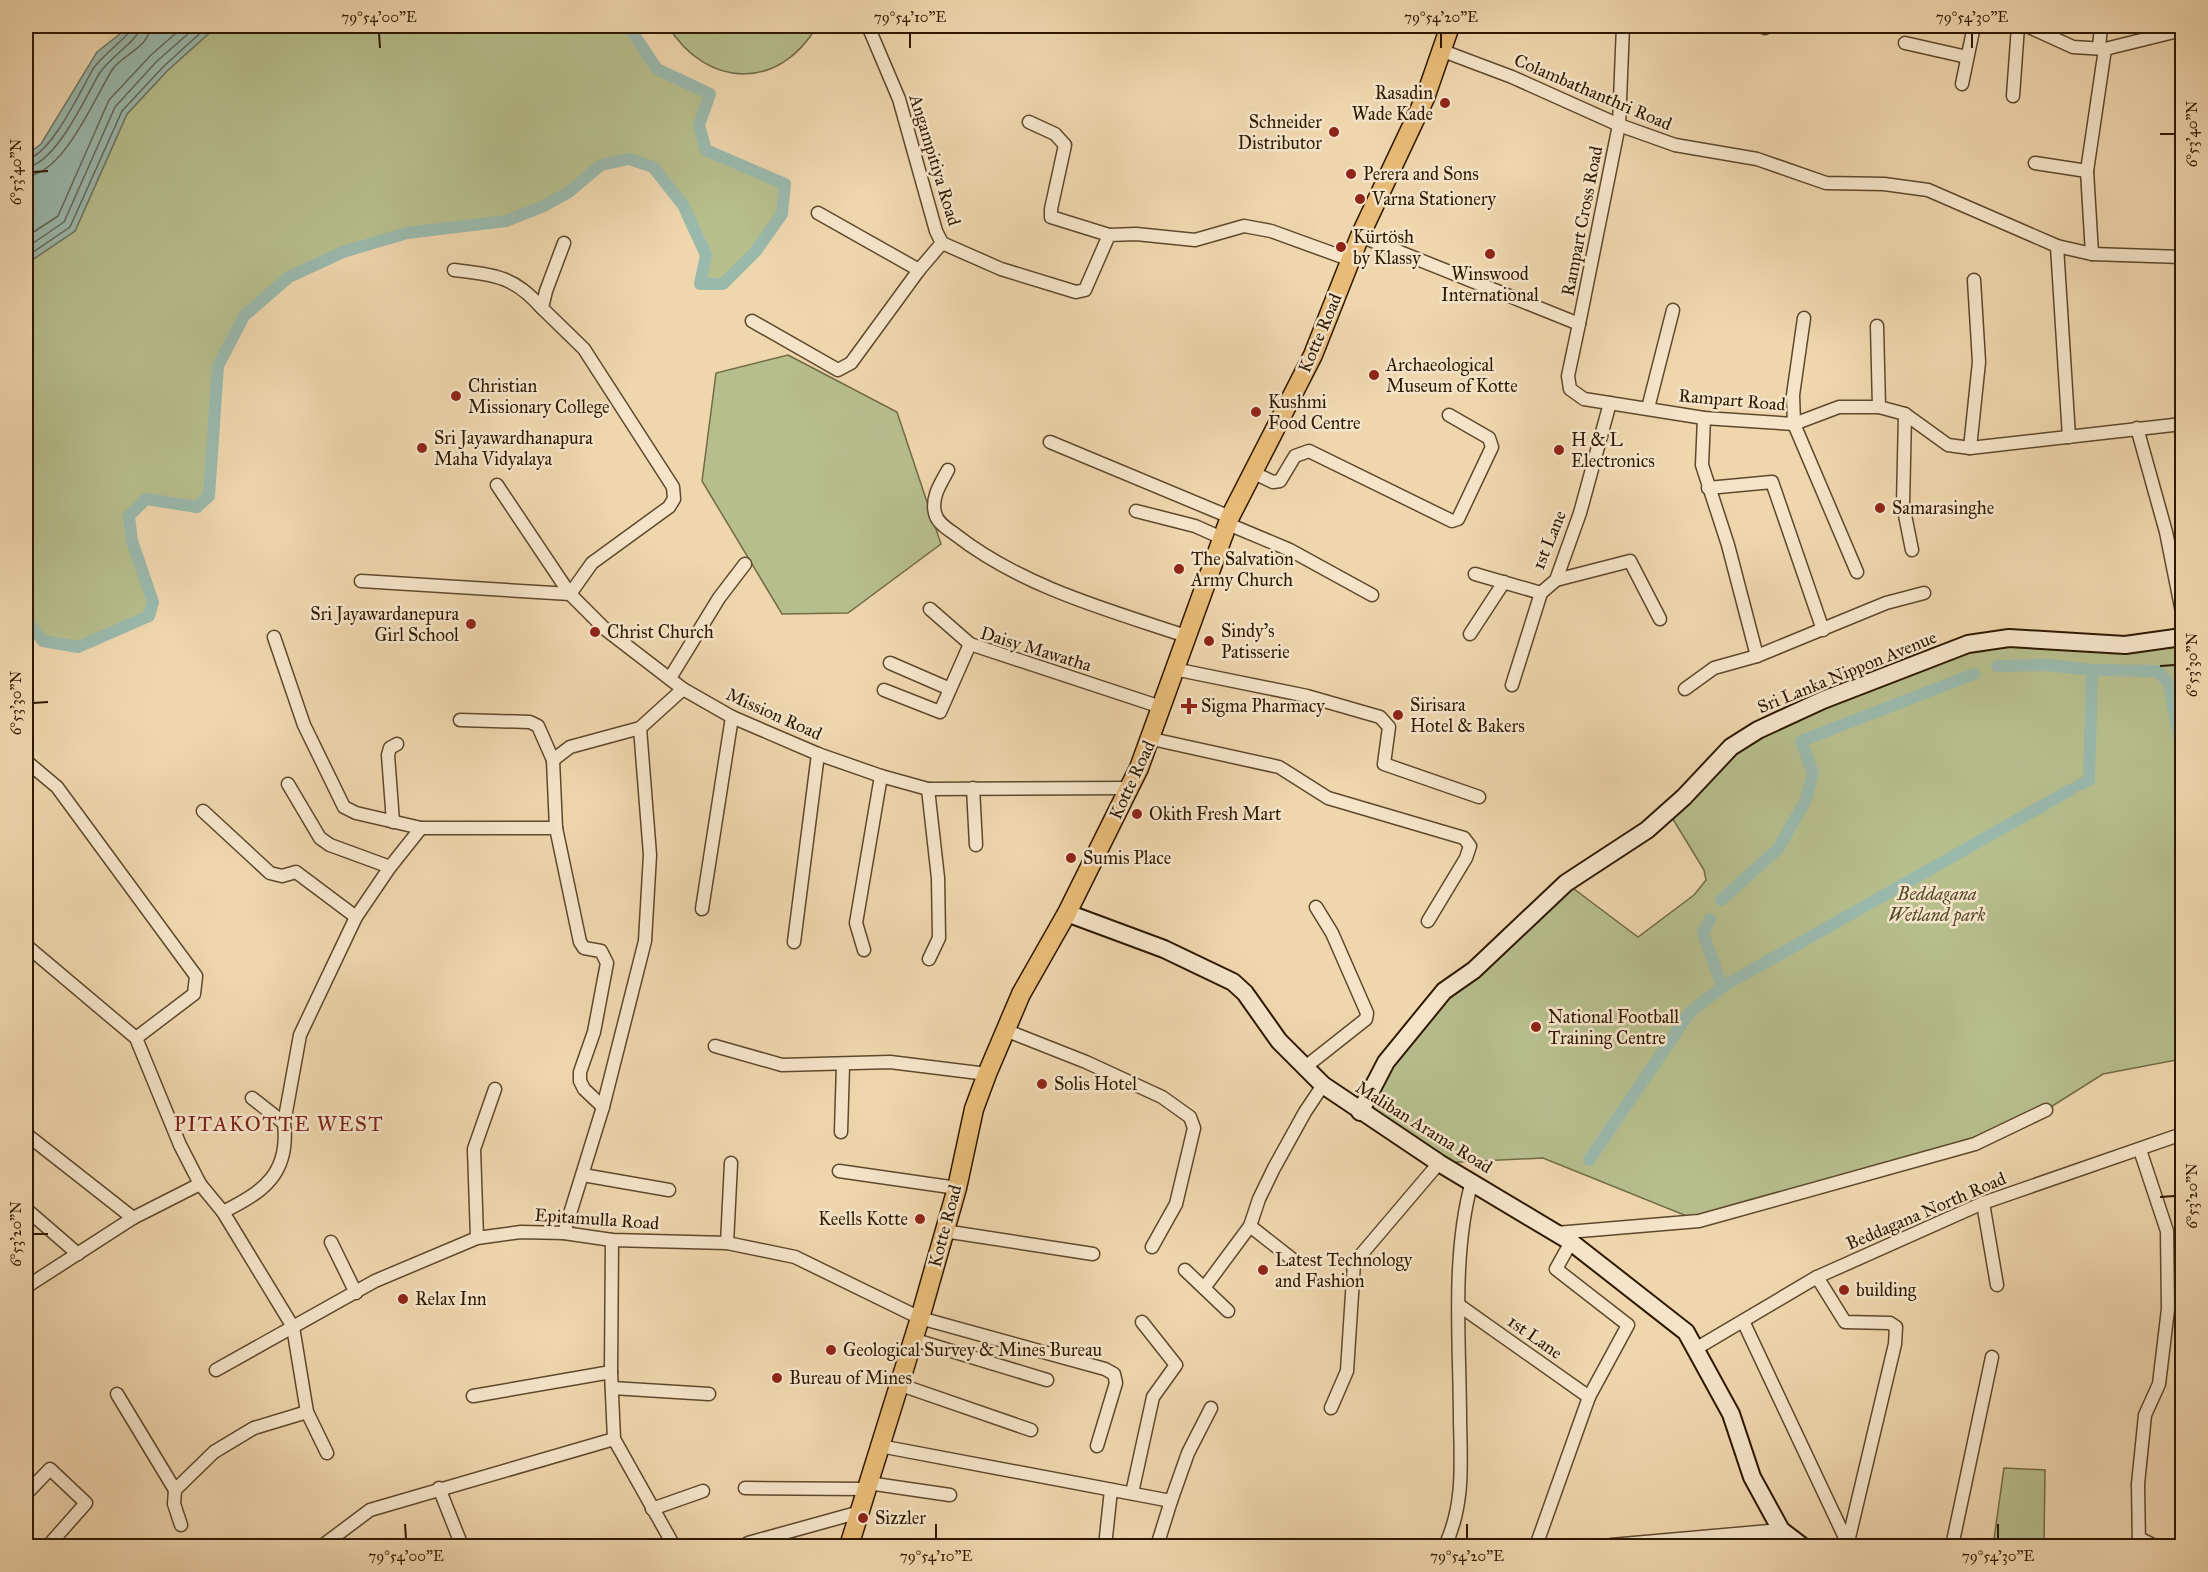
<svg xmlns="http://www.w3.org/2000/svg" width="2208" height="1572" viewBox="0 0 2208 1572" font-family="'IM FELL Great Primer',serif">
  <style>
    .green { fill: #b6be8c; stroke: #726b46; stroke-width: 1.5 }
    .water { fill: #9ab9ad; stroke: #6f7968; stroke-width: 1.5 }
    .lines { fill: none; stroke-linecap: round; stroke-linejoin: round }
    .shore { stroke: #646856; stroke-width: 1.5 }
    .canal { stroke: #9ab9ad; stroke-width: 12 }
    .street-casing { stroke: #5e482b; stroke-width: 15 }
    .secondary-casing { stroke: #2e1800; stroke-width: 20 }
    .primary-casing { stroke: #2e1800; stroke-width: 21 }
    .street { stroke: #f5e4ca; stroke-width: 12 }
    .secondary { stroke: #f5e4ca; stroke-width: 16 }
    .primary { stroke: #e8bb76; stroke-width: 18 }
    .ticks { fill: none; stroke: #2e1800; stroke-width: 2 }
    .poi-dot { fill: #8f2418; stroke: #f5e4ca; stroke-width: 2 }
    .labels { text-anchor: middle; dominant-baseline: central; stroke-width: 5; stroke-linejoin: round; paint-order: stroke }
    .street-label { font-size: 18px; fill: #2e1800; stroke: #f5e4ca }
    .poi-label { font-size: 18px; fill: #2e1800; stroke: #f5e4ca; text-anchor: start }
    .park-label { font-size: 18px; font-style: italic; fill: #574a2a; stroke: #f5e4ca }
    .quarter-label { font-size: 21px; letter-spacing: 1.5px; fill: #7a1f14; stroke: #f5e4ca }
    .neatline { fill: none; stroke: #2e1800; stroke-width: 2 }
    .ticks-label { font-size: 15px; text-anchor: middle; fill: #2e1800 }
  </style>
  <rect width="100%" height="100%" fill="#efd6ad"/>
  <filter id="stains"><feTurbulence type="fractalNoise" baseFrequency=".00333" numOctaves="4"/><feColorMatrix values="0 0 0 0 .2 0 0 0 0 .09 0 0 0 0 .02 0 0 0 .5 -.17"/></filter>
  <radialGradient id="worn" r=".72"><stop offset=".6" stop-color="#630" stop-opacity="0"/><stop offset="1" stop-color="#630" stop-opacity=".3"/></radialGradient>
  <g class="green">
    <polygon points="217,26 631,26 631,30 657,69 710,94 699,125 706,150 785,184 782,214 756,251 723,284 700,284 705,255 683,205 653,167 629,159 601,165 569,192 544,206 506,221 407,233 343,252 289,277 244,316 219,366 209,496 197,507 146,499 129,516 132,541 153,602 149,616 78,647 43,641 27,621 26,614 26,264 75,231 127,114 167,71"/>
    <path d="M668,26H817C779,91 707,89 668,26Z"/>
    <polygon points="788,355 897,412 941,544 848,613 782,614 702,481 716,373"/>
    <polygon points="2182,637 2182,1059 2103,1074 2046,1110 1975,1144 1699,1221 1543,1158 1439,1163 1360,1112 1444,991 1566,883 1638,937 1694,895 1706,880 1704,870 1668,811 1731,747 1968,644"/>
    <polygon points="2004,1468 2045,1470 2044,1546 1993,1546"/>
  </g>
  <polygon class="water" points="130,26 217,26 167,71 127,114 75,231 26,264 26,155 41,144 97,52"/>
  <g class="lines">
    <g class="shore">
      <path d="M26,159C50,157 81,90 93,69C102,55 132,34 133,26"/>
      <path d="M26,167C55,165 85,98 99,74C109,57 140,40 140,26"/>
      <path d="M26,176C63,175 94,99 112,70C123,53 149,49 150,26"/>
      <polyline points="26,237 58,216 109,100 151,55 184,26"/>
      <polyline points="26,248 64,222 115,107 157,61 197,26"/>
      <polyline points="26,257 70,227 122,111 163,67 208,26"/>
    </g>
    <g class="canal">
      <polyline points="26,614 27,621 43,641 78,647 149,616 153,602 132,541 129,516 146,499 197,507 209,496 218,366 244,316 289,277 343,252 407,233 506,221 544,206 569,192 601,165 629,159 653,167 683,205 706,255 700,284 723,284 756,251 782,214 785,184 706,150 699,125 710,94 657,69 631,30 631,26"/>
      <polyline points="1997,666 2047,665 2092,670 2089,780 2079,785"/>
      <polyline points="2092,670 2158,671 2169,684 2182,754"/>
      <polyline points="1721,900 1778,849 1805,802 1813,773 1801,741 1974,674"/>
      <polyline points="1710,919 1703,933 1722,987"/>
      <polyline points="1589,1160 1690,1012 1722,987 2070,790"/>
    </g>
    <defs>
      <g id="street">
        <polyline points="868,26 899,99 936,231 942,243 1001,269 1076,292 1085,290 1109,235 1136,234 1195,240 1244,226 1271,231 1351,260"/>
        <polyline points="2027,26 2073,47 2105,49 2182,30"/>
        <polyline points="1765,28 1765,26"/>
        <polyline points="1905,43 1967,57"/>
        <polyline points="2099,48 2101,26"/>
        <polyline points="1443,51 1512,77 1619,125 1675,145 1757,159 1826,183 1884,184 1928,190 2057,246 2092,254 2182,257"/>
        <polyline points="1962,84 1974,26"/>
        <polyline points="2013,96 2018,26"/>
        <polyline points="1029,122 1055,134 1065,145 1051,209 1051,217 1109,235"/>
        <polyline points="2035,163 2087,171"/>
        <polyline points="1360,236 1579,324 1568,376 1570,389 1584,399 1704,418 1794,424 1839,407 1879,407 1905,414 1948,445 1970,448 2182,424"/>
        <polyline points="2057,246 2069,437"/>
        <polyline points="2092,254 2087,171 2105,49"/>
        <path d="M454,270C495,275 514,276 542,308"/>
        <polyline points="919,270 942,243"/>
        <polyline points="1804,318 1793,395 1794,424 1857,572"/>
        <polyline points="752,321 838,370 851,363 919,270 818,213"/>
        <polyline points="1579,324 1619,125 1623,26"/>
        <polyline points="1877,326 1879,407"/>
        <polyline points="1648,408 1673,310"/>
        <polyline points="1905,414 1903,505 1912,550"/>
        <polyline points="1704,418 1702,465 1728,545 1757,656"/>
        <polyline points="2137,428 2166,532 2182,612"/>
        <polyline points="1050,442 1230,517"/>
        <polyline points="1970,448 1979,362 1974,280"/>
        <path d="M948,470C941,483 931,497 935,513C937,523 948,529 956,535C1023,587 1108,610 1186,636"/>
        <polyline points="1252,472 1273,482 1280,481 1295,456 1309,451 1452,521 1458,519 1492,447 1489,438 1449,415"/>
        <polyline points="497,485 570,594 605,629 683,689 732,717 818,754 881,776 928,789 1130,788"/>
        <polyline points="1708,488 1772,482 1823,630"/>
        <polyline points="1136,511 1195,526 1222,538"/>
        <polyline points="1228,524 1290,550 1372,595"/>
        <polyline points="1475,574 1541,593"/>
        <polyline points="1556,580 1630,561 1660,619"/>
        <polyline points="361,581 570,594 592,563 669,507 674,499 673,487 584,349 542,308 546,291 564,243"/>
        <polyline points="930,609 970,644"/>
        <polyline points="1470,634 1504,582"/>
        <polyline points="274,637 304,725 344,807 356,813 421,828 390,867 356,917 300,1035 284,1123"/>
        <polyline points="890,663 950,689"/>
        <polyline points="1174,669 1307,696 1380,717 1389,727 1384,764 1479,797"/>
        <polyline points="670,678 719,598 745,564"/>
        <polyline points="1512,685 1541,593 1556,580 1580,513 1610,403"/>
        <polyline points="1685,689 1714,668 1757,656 1886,603 1924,593"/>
        <polyline points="884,690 940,712 970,644 1161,707"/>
        <polyline points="460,720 530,722 538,726 553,760"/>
        <polyline points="1152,739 1279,767 1328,798 1464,838 1470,846 1466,858 1428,921"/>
        <polyline points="26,761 57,787 196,976 194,994 136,1038"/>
        <polyline points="288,784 320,838 330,845 390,867"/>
        <polyline points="973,788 976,845"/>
        <polyline points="928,789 938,878 939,938 929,959"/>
        <polyline points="203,811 270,873 282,876 296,872 356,917"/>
        <polyline points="393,822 388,755 390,748 397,744"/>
        <polyline points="421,828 556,828 553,760 570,747 640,728 683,689"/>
        <polyline points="556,828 580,942 584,948 601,951 607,963 594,1032 580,1072 580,1081 584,1089 603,1107"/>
        <polyline points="702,909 732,717"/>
        <polyline points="794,942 818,754"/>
        <polyline points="28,947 136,1038 180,1145 200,1184 223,1212 293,1327 307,1412 327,1453"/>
        <polyline points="864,950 856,923 881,776"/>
        <polyline points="1005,1030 1086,1062 1162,1097 1190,1117 1194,1128 1176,1204 1152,1247"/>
        <polyline points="715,1046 782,1065 890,1062 987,1074"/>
        <polyline points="1304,1068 1366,1019 1367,1013 1332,933 1316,907"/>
        <polyline points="841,1132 843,1065"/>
        <polyline points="26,1134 133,1218"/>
        <polyline points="839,1171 957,1188"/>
        <polyline points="583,1175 669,1190"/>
        <polyline points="1983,1203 1997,1285"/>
        <polyline points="26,1209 78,1254"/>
        <path d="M223,1212C263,1192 290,1174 284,1123L252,1098"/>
        <polyline points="1250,1226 1292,1259"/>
        <polyline points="944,1231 1093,1254"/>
        <polyline points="564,1233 603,1107 645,941 650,855 640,728"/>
        <polyline points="1556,1233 1699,1221 1975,1144 2046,1110"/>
        <polyline points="477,1238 474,1149 495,1089"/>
        <polyline points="612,1240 611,1372 614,1439 674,1546"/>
        <polyline points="331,1242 356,1293"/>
        <polyline points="727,1243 731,1163"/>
        <polyline points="1185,1270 1228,1311"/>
        <polyline points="1817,1277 1845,1322 1890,1323 1896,1327 1895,1344 1847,1546"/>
        <polyline points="26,1287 133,1218 200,1184"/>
        <polyline points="1204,1288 1250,1226 1259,1199 1274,1168 1305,1112 1323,1085"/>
        <polyline points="1460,1306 1589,1397"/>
        <polyline points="1743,1321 1848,1544"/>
        <polyline points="912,1339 1047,1380"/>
        <polyline points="1697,1348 1817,1277 1983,1203 2182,1134"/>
        <polyline points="216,1370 375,1281 477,1238 521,1232 564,1233 612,1240 727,1243 795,1257 920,1318 1105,1369 1114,1374 1116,1383 1097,1446"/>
        <polyline points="898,1384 1031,1430"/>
        <polyline points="612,1388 709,1394"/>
        <polyline points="117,1394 175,1490"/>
        <polyline points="473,1396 611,1372"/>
        <polyline points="1331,1408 1347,1371 1354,1263 1439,1163"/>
        <polyline points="880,1446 1171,1501 1157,1546"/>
        <polyline points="868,1483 950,1495"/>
        <polyline points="439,1488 462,1546"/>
        <polyline points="745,1488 866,1489"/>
        <polyline points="1132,1493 1153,1397 1176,1365 1142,1322"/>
        <polyline points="26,1494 50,1469 86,1503 48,1546"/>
        <polyline points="1171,1501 1188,1453 1211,1408"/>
        <polyline points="652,1509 703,1491"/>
        <polyline points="181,1525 174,1504 175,1490 214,1452 254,1428 307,1412"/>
        <polyline points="2139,1538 2155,1546 2182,1546"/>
        <polyline points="748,1543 860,1512"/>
        <polyline points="1611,1545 1781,1530"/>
        <polyline points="322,1546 370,1510 614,1439"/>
        <polyline points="1105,1546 1111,1490"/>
        <path d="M1445,1546C1464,1505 1461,1466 1460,1421C1460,1343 1451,1257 1472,1181"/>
        <polyline points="1536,1546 1589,1397 1628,1325 1556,1269 1571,1242"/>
        <polyline points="1755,1546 1777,1532"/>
        <polyline points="1952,1546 1992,1357"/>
        <polyline points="2139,1546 2138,1484 2145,1415 2159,1384 2168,1309 2167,1231 2140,1150"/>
      </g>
      <g id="secondary">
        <polyline points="1067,913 1164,949 1233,982 1245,993 1279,1041 1323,1085 1439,1163 1571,1242 1686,1332 1731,1414 1752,1477 1781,1530 1802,1546"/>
        <polyline points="1360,1112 1386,1062 1444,991 1474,970 1566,883 1647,830 1684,797 1731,747 1758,730 1823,700 1968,644 2009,638 2125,645 2182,637"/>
      </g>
      <polyline id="primary" points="849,1546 920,1318 957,1188 974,1109 987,1074 1021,994 1067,913 1139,768 1230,517 1313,355 1360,236 1425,98 1450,26"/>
    </defs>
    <use href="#street" class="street-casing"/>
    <use href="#secondary" class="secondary-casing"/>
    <use href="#primary" class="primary-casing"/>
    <use href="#street" class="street"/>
    <use href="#secondary" class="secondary"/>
    <use href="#primary" class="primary"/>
  </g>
  <path class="ticks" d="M379,33L380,48M910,33V48M1441,33V48M1972,33V48M2160,134H2175M33,172L48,171M2160,666L2175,665M33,703L48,702M2160,1197L2175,1196M33,1234H48M405,1524L406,1539M936,1524V1539M1467,1524V1539M1998,1524V1539"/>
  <g class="poi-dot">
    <circle cx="1445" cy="103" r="6"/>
    <circle cx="1334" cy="132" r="6"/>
    <circle cx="1351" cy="174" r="6"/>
    <circle cx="1360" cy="199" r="6"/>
    <circle cx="1341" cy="247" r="6"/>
    <circle cx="1490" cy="254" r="6"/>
    <circle cx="1374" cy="375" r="6"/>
    <circle cx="456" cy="396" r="6"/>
    <circle cx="1256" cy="412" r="6"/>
    <circle cx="422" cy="448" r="6"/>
    <circle cx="1559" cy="450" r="6"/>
    <circle cx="1880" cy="508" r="6"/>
    <circle cx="1179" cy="569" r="6"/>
    <circle cx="471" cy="624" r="6"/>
    <circle cx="595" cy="632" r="6"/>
    <circle cx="1209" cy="641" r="6"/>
    <path d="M1186 697h6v6h6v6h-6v6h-6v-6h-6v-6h6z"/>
    <circle cx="1398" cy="715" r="6"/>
    <circle cx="1137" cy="814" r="6"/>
    <circle cx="1071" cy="858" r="6"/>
    <circle cx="1536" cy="1027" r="6"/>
    <circle cx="1042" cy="1084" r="6"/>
    <circle cx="920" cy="1219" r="6"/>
    <circle cx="1263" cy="1270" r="6"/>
    <circle cx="1844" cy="1290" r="6"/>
    <circle cx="403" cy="1299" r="6"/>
    <circle cx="831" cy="1350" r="6"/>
    <circle cx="777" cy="1378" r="6"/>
    <circle cx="863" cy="1518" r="6"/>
  </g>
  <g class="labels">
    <g class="street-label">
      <text transform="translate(1593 92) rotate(23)">Colambathanthri Road</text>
      <text transform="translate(935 160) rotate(73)">Angampitiya Road</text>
      <text transform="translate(1582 221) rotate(-79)">Rampart Cross Road</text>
      <text transform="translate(1320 333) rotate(-67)">Kotte Road</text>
      <text transform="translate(1732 400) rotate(5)">Rampart Road</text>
      <text transform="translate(1549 540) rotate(-68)">1st Lane</text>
      <text transform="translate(1036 649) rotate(17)">Daisy Mawatha</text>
      <text transform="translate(1847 672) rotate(-22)">Sri Lanka Nippon Avenue</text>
      <text transform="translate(774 714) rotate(24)">Mission Road</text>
      <text transform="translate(1132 780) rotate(-65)">Kotte Road</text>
      <text transform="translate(1424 1127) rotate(32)">Maliban Arama Road</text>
      <text transform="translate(1926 1211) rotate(-23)">Beddagana North Road</text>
      <text transform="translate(597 1219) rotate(4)">Epitamulla Road</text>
      <text transform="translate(945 1226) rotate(-75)">Kotte Road</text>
      <text transform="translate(1535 1337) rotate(35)">1st Lane</text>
    </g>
    <g class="poi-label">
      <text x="1433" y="93" text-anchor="end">Rasadin<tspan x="1433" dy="21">Wade Kade</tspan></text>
      <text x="1322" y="122" text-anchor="end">Schneider<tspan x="1322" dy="21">Distributor</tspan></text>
      <text x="1363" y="174">Perera and Sons</text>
      <text x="1372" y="199">Varna Stationery</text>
      <text x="1353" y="237">Kürtösh<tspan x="1353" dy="21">by Klassy</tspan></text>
      <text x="1490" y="274" text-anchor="middle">Winswood<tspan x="1490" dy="21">International</tspan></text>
      <text x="1386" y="365">Archaeological<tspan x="1386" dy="21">Museum of Kotte</tspan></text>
      <text x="468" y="386">Christian<tspan x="468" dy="21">Missionary College</tspan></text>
      <text x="1268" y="402">Kushmi<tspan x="1268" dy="21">Food Centre</tspan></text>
      <text x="434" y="438">Sri Jayawardhanapura<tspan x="434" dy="21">Maha Vidyalaya</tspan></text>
      <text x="1571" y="440">H &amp; L<tspan x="1571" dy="21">Electronics</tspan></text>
      <text x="1892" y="508">Samarasinghe</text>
      <text x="1191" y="559">The Salvation<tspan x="1191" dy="21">Army Church</tspan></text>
      <text x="459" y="614" text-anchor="end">Sri Jayawardanepura<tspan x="459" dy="21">Girl School</tspan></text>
      <text x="1221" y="631">Sindy's<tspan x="1221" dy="21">Patisserie</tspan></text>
      <text x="607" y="632">Christ Church</text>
      <text x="1410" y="705">Sirisara<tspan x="1410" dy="21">Hotel &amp; Bakers</tspan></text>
      <text x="1201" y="706">Sigma Pharmacy</text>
      <text x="1149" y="814">Okith Fresh Mart</text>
      <text x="1083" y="858">Sumis Place</text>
      <text x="1548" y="1017">National Football<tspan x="1548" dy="21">Training Centre</tspan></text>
      <text x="1054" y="1084">Solis Hotel</text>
      <text x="908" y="1219" text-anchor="end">Keells Kotte</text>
      <text x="1275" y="1260">Latest Technology<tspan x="1275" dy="21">and Fashion</tspan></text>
      <text x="1856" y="1290">building</text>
      <text x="415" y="1299">Relax Inn</text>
      <text x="843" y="1350">Geological Survey &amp; Mines Bureau</text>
      <text x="789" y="1378">Bureau of Mines</text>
      <text x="875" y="1518">Sizzler</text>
    </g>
    <g class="park-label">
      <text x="1937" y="894">Beddagana<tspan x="1937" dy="21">Wetland park</tspan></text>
    </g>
    <g class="quarter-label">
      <text x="279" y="1124">PITAKOTTE WEST</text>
    </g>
  </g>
  <rect width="2208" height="1572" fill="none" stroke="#efd6ad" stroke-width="66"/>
  <rect x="33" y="33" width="2142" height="1506" class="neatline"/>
  <g class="ticks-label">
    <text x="379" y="22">79°54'00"E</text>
    <text x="910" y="22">79°54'10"E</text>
    <text x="1441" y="22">79°54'20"E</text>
    <text x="1972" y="22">79°54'30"E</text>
    <text transform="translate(2192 134) rotate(-90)" y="5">6°53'40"N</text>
    <text transform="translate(16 172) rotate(-90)" y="5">6°53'40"N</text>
    <text transform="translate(2192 665) rotate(-90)" y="5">6°53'30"N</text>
    <text transform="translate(16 703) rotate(-90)" y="5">6°53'30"N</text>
    <text transform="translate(2192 1196) rotate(-90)" y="5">6°53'20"N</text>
    <text transform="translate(16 1234) rotate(-90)" y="5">6°53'20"N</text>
    <text x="406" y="1561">79°54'00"E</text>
    <text x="936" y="1561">79°54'10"E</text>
    <text x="1467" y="1561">79°54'20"E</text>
    <text x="1998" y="1561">79°54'30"E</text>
  </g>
  <rect width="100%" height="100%" filter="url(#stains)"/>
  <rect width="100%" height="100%" fill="url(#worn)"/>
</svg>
